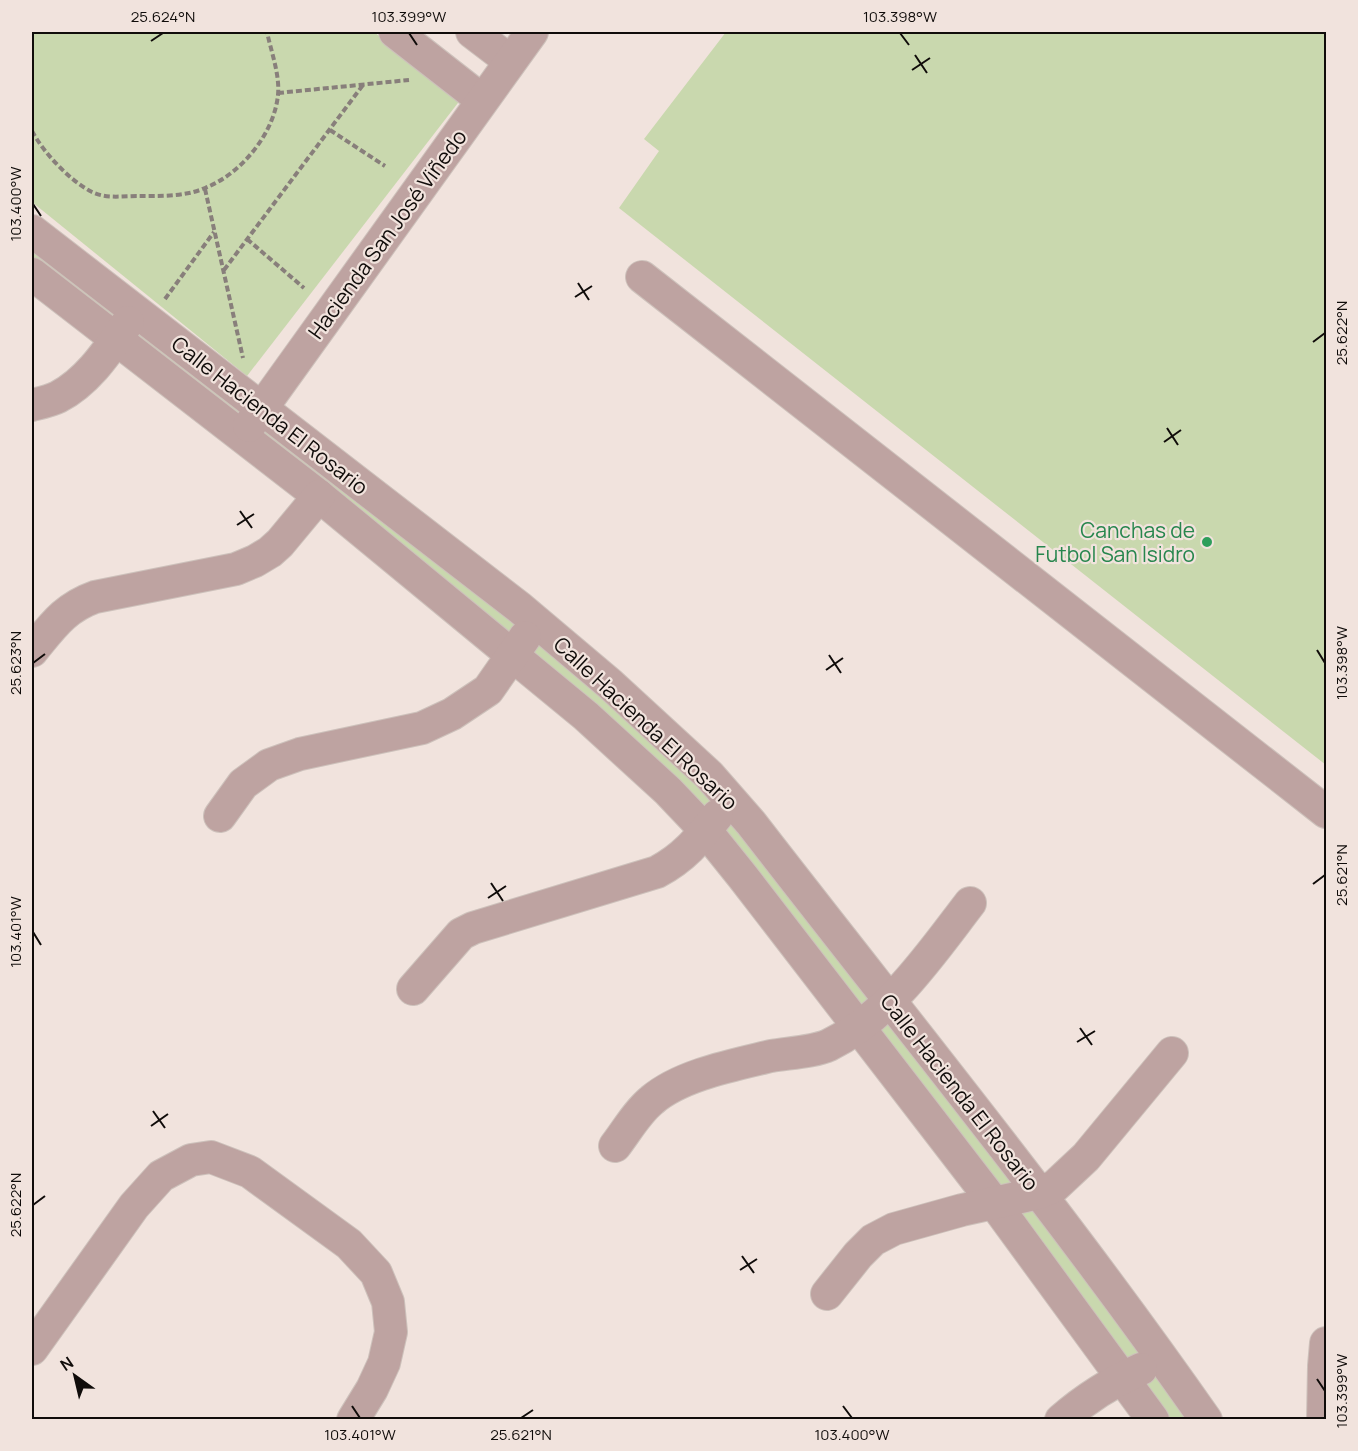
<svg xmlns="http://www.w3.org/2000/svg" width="1358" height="1451" viewBox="0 0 1358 1451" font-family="Manrope,sans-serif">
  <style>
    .green { fill: #c9d8ae }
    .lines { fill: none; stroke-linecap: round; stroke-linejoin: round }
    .minor-casing { stroke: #cdc1bb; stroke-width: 34 }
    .path { stroke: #887f7b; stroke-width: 4; stroke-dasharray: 6 3; stroke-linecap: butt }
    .minor { stroke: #bea3a1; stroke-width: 32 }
    .ticks { fill: none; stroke: #100c0a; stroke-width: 2 }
    .leisure-dot { fill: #2e9e5b; stroke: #f1e3dd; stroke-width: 2 }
    .labels { text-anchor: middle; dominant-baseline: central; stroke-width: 4.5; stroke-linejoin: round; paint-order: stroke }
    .street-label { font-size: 21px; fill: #100c0a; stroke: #f1e3dd }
    .leisure-label { font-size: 21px; fill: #27864d; stroke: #f1e3dd; text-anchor: end }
    .neatline { fill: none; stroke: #100c0a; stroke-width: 2 }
    .ticks-label { font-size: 15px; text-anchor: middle; fill: #100c0a }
  </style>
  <rect width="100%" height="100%" fill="#f1e3dd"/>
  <g class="green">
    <polygon points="32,32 374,32 461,99 247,376 32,202"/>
    <polygon points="726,32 1326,32 1326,765 619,208 659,151 644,139"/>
    <polygon points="32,238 522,619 703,779 1198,1419 1159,1419 715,832 32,267"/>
  </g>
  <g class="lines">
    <defs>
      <g id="minor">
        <polyline points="395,32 482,100"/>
        <polyline points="472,32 510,61"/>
        <path d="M32,231L520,608L610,684L709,775L751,823C904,1021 1063,1215 1206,1420"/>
        <polyline points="32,274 319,496 586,716 668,791 706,831 743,877 995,1204 1153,1420"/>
        <polyline points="642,277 1326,812"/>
        <path d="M32,405C40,403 50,401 58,397C89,381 109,349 128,322"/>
        <polyline points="249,426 532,32"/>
        <path d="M32,651C52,627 64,608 95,597L236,569L255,561L270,552L280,543L319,496"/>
        <polyline points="220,816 243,784 269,765 300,754 422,728 452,714 488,690 525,637"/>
        <path d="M413,989L461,934L473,928L657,872C685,857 698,840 717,816"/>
        <path d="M615,1146C626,1132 637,1112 652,1100C681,1075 734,1065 771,1056C788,1053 814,1052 829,1045C890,1015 930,955 970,903"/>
        <polyline points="827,1294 858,1255 873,1240 894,1229 962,1210 1039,1193 1055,1186 1086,1157 1172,1053"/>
        <polyline points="32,1349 134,1206 161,1176 191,1160 211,1157 250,1172 349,1244 376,1273 388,1302 391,1332 384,1363 372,1389 353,1420"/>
        <path d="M1061,1420C1085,1399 1112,1382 1141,1369"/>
        <polyline points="1323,1420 1324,1366 1326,1343"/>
      </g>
    </defs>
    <use href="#minor" class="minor-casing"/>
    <g class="path">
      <polyline points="278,93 409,80"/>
      <polyline points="330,130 385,166"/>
      <path d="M32,131C43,152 70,181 92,192C107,199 121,196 137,196C158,196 185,197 205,188C241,174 274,134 278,95C280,75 271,51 267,32"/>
      <polyline points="205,189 243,358"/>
      <polyline points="247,239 304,288"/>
      <polyline points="224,270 363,85"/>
      <polyline points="165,299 214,232"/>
    </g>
    <use href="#minor" class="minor"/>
  </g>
  <path class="ticks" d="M409,33L417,45M900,33L909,45M151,41L163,33M915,55L927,73M912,70L930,58M33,204L41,216M578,283L589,300M575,297L592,286M1313,342L1325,333M1167,428L1178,445M1164,442L1181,430M240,511L252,528M237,525L254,514M1317,650L1325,663M829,655L841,673M33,663L45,654M826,670L843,658M491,883L503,901M1313,884L1325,875M488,898L506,886M33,932L41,945M1080,1028L1092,1045M1077,1042L1095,1031M153,1111L165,1128M151,1126L168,1114M33,1205L45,1196M742,1256L754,1273M740,1270L757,1259M1317,1379L1325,1391M352,1406L360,1418M843,1406L852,1418M521,1418L533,1410"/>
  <circle class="leisure-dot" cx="1207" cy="542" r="6"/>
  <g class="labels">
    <g class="street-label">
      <text transform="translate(387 234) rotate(-54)">Hacienda San José Viñedo</text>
      <text transform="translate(270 415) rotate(38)">Calle Hacienda El Rosario</text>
      <text transform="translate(646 723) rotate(43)">Calle Hacienda El Rosario</text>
      <text transform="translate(960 1092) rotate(52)">Calle Hacienda El Rosario</text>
    </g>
    <g class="leisure-label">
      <text x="1195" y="530">Canchas de<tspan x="1195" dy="24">Futbol San Isidro</tspan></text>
    </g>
  </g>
  <rect width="1358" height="1451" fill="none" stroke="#f1e3dd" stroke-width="66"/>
  <g transform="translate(75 1376) rotate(326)" stroke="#f1e3dd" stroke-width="4.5" paint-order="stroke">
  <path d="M0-4.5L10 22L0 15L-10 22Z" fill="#100c0a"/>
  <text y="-9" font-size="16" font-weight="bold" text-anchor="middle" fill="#100c0a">N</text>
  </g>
  <rect x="33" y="33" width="1292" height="1385" class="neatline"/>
  <g class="ticks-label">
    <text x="163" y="22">25.624°N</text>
    <text x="409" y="22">103.399°W</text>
    <text x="900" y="22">103.398°W</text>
    <text transform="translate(16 204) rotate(-90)" y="5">103.400°W</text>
    <text transform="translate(1342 333) rotate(-90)" y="5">25.622°N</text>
    <text transform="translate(1342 663) rotate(-90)" y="5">103.398°W</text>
    <text transform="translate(16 663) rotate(-90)" y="5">25.623°N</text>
    <text transform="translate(1342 875) rotate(-90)" y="5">25.621°N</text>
    <text transform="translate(16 932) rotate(-90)" y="5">103.401°W</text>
    <text transform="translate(16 1205) rotate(-90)" y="5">25.622°N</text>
    <text transform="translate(1342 1391) rotate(-90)" y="5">103.399°W</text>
    <text x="360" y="1440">103.401°W</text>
    <text x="521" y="1440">25.621°N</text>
    <text x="852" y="1440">103.400°W</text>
  </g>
</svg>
